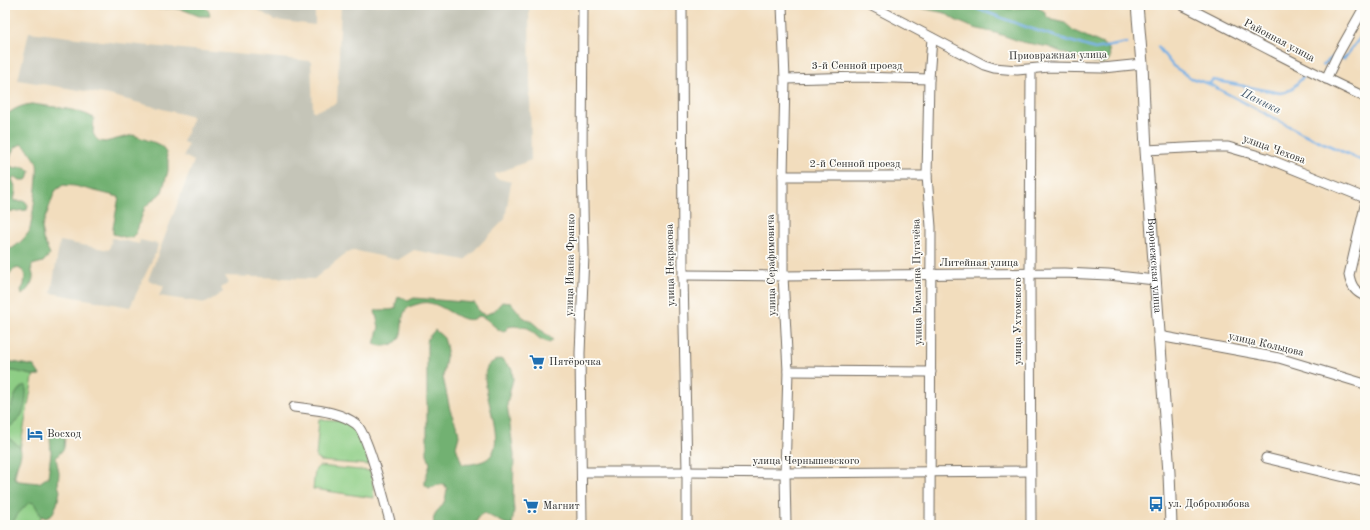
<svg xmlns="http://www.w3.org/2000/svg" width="1370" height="530" viewBox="0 0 1370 530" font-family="'Old Standard TT',serif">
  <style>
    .industrial { fill: #c5c5b8 }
    .green { fill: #8ece85; stroke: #5c7c58 }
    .forest { fill: #72b172; stroke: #4e6e4e }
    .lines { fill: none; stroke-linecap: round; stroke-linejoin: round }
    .stream { stroke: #74afe5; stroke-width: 2.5 }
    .minor-casing { stroke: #71695e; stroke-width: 11 }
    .tertiary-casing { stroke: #71695e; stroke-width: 13 }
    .minor { stroke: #fff; stroke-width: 9 }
    .tertiary { stroke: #fff; stroke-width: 11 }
    .labels { text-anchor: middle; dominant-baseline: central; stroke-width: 3.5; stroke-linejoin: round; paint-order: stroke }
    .street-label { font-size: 11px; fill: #2b2b2b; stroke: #fdfcf7 }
    .poi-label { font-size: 11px; fill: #2b2b2b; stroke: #fdfcf7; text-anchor: start }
    .water-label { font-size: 12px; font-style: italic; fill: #45596c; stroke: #fdfcf7 }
  </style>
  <rect width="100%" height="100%" fill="#fdfcf7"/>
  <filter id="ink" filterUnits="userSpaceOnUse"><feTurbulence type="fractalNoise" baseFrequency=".025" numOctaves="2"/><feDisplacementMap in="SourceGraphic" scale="8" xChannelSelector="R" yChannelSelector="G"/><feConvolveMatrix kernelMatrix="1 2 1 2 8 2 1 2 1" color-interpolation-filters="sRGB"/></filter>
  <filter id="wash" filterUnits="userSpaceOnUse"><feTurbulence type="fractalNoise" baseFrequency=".012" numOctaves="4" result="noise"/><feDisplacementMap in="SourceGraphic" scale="16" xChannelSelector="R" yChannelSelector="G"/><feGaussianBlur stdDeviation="0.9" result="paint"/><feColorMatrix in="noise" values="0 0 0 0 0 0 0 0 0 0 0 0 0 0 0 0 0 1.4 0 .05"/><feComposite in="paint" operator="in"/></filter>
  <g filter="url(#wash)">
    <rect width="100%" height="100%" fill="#f2ddbd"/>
    <g class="industrial">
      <polygon points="249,5 315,5 315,25 275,20"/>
      <polygon points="341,5 529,5 531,160 495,174 495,178 511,182 505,219 465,260 414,250 398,260 353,250 346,253 314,279 225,276 229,283 221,288 223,292 206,303 159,296 164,286 148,280 194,161 184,156 188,144 183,142 193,117 109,95 18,80 29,32 118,43 311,61 313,111 316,111 337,103"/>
      <polygon points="112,238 139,244 140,240 158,244 156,252 130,307 51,293 60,241 109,250"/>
    </g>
    <g class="green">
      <polygon points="5,363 35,367 14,482 48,487 39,525 5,525"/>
      <path d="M319,419C327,420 340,419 348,423C357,429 367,454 369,465L320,461L316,457Z"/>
      <polygon points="319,466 370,471 373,485 374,498 313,489 315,470"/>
    </g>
    <g class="forest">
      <polygon points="131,5 203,5 209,11 210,16 199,16 184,10 172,8 160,9"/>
      <polygon points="913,5 1002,5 1007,9 1035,7 1040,9 1044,11 1046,16 1052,20 1065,23 1074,31 1103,44 1109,49 1110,58 1107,62 1101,64 1068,55 1049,47 1022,42 996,33 974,28 955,20 945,13 921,8"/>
      <path d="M32,104C52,107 76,108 94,118L93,133L95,137L99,141L105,142L133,135L161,145L166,153L168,160V171L162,192L145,207L136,233L132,237L128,238L113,234V228L119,197L75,186L63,185L55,191L42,227L43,239L50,254L43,262L32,265C31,270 32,271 33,275C34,282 27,291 22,295L21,290L24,285L25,275L23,271L18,268L13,270L5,279V242L7,246L11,249C18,245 24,239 29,232C32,225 39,171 37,164C35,157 27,148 22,144C12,147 9,156 10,166L15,168C22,166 25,166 30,171L29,177L26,180H20L16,177L12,179L16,189L14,201H25L28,205L27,210L5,212V116C13,109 22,105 32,104Z"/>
      <path d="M398,297L404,298L408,301L414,298L475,303L479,312L485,315L494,311L502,302L511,303L523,317L532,322L553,340L550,343L540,339L528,328L514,326L508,327L504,332C493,329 489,317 478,316C462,331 440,295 418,304C415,305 409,306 407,309C397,318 409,341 389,345C383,347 380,346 374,344L379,327L375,311C382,308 389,312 396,308V303Z"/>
      <path d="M435,330L444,338L446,345L447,351L443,377L450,410L458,430L459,436L456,447L462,464C469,465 473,464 480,462C515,453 479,393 486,370C488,363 494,361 500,359L504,361L512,369L513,379L507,404L514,455L513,501L514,510L512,525L506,524L484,513L479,516L477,521L473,525H434C431,512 440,511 444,502C446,499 446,493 447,489L444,484C438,484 434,487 429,488L425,485V480L430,464L427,454V343L428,338Z"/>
      <path d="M8,362H13L34,366L40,375C29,377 17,369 5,371V363Z"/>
      <path d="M25,385C28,391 25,412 20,417C17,422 12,425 8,428L7,434C9,436 11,440 13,442C16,444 16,443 18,445C27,455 12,468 14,479L19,481L39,483L48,477L51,453L50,436L51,431L56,430L61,432L65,437L64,448L56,458L59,473L58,485L60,491L57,504L52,515L46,518L41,516L34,503L29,502L18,514L11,525H5V415L8,414C14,404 13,390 25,385Z"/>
    </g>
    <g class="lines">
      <g class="stream">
        <polyline points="967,5 1029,28 1095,49 1127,43"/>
        <polyline points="1158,47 1173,66 1191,78 1209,84 1304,134 1365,162"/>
        <polyline points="1338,58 1344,59 1365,31"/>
        <polyline points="1323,65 1333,57"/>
        <path d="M1209,84L1213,80L1280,93C1292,92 1295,85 1303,77"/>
      </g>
    </g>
  </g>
  <g filter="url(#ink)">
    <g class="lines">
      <defs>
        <g id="minor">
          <polyline points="682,5 683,275 687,472 687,525"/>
          <polyline points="782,5 785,79 783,176 783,276 788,371 785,473 786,525"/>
          <polyline points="870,5 984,65 994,68 1017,70 1049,67 1103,68 1142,64"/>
          <path d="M1182,5C1243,35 1303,69 1365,97"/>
          <polyline points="1031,70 1030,274 1031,525"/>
          <polyline points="785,79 860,77 929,79"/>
          <polyline points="1326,79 1338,54 1365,6"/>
          <polyline points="1146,150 1205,147 1228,147 1266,158 1365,198"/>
          <polyline points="783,176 927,176"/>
          <path d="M1365,206L1349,275C1351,286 1355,292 1365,296"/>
          <polyline points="683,275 783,276 1064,273 1108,275 1155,280"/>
          <polyline points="1159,336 1279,358 1365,384"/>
          <polyline points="788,371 931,372"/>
          <path d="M294,407C315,410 339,411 356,424C368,433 386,507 391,525"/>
          <polyline points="1266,458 1365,482"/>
          <polyline points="582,472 687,472 785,473 1030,471"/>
          <polyline points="582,525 580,353 584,255 582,157 583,5"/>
          <polyline points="930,525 931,227 927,176 929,79 932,38"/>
        </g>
        <g id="tertiary">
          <path id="s1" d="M1137,5L1142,64L1146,150L1169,473L1171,525"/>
        </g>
      </defs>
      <use href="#minor" class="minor-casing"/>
      <use href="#tertiary" class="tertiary-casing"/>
      <use href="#minor" class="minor"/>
      <use href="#tertiary" class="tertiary"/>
    </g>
  </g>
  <defs>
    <symbol id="supermarket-bare" viewBox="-9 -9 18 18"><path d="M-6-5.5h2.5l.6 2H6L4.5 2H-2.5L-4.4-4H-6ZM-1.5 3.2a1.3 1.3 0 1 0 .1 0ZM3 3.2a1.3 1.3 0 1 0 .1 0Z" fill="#1f6fb2" stroke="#fdfcf7" stroke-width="2.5" paint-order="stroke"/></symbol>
    <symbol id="hotel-bare" viewBox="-9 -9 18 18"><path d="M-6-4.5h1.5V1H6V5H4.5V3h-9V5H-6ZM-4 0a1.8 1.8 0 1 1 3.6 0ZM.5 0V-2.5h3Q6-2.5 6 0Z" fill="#1f6fb2" stroke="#fdfcf7" stroke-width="2.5" paint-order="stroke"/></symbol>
    <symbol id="bus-bare" viewBox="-9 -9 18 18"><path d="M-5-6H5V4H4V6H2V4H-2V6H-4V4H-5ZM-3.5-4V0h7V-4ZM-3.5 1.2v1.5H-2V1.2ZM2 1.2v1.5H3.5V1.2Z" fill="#1f6fb2" stroke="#fdfcf7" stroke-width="2.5" paint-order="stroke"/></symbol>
  </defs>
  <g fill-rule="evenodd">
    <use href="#supermarket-bare" x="526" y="351" width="22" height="22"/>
    <use href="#hotel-bare" x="24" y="423" width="22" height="22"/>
    <use href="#bus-bare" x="1145" y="493" width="22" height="22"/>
    <use href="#supermarket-bare" x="520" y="495" width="22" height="22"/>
  </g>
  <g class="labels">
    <g class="street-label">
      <text transform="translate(1279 41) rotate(28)">Районная улица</text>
      <text transform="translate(1058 56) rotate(-1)">Приовражная улица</text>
      <text x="857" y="66">3-й Сенной проезд</text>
      <text transform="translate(1274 150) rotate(20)">улица Чехова</text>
      <text x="855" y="164">2-й Сенной проезд</text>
      <text x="979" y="263">Литейная улица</text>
      <text transform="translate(571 265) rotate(-89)">улица Ивана Франко</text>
      <text transform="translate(671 265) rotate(-91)">улица Некрасова</text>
      <text transform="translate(772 265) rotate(-91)">улица Серафимовича</text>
      <text stroke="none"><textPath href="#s1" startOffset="261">Воронежская улица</textPath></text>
      <text transform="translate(918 282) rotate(-91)">улица Емельяна Пугачёва</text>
      <text transform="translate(1018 321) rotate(-90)">улица Ухтомского</text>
      <text transform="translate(1266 345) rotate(13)">улица Кольцова</text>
      <text x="806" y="461">улица Чернышевского</text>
    </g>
    <g class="poi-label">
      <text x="549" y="362">Пятёрочка</text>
      <text x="47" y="434">Восход</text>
      <text x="1168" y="504">ул. Добролюбова</text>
      <text x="543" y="506">Магнит</text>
    </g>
    <g class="water-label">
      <text transform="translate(1261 102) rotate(26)">Паника</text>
    </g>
  </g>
  <rect width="1370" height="530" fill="none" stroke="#fdfcf7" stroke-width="20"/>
</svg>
